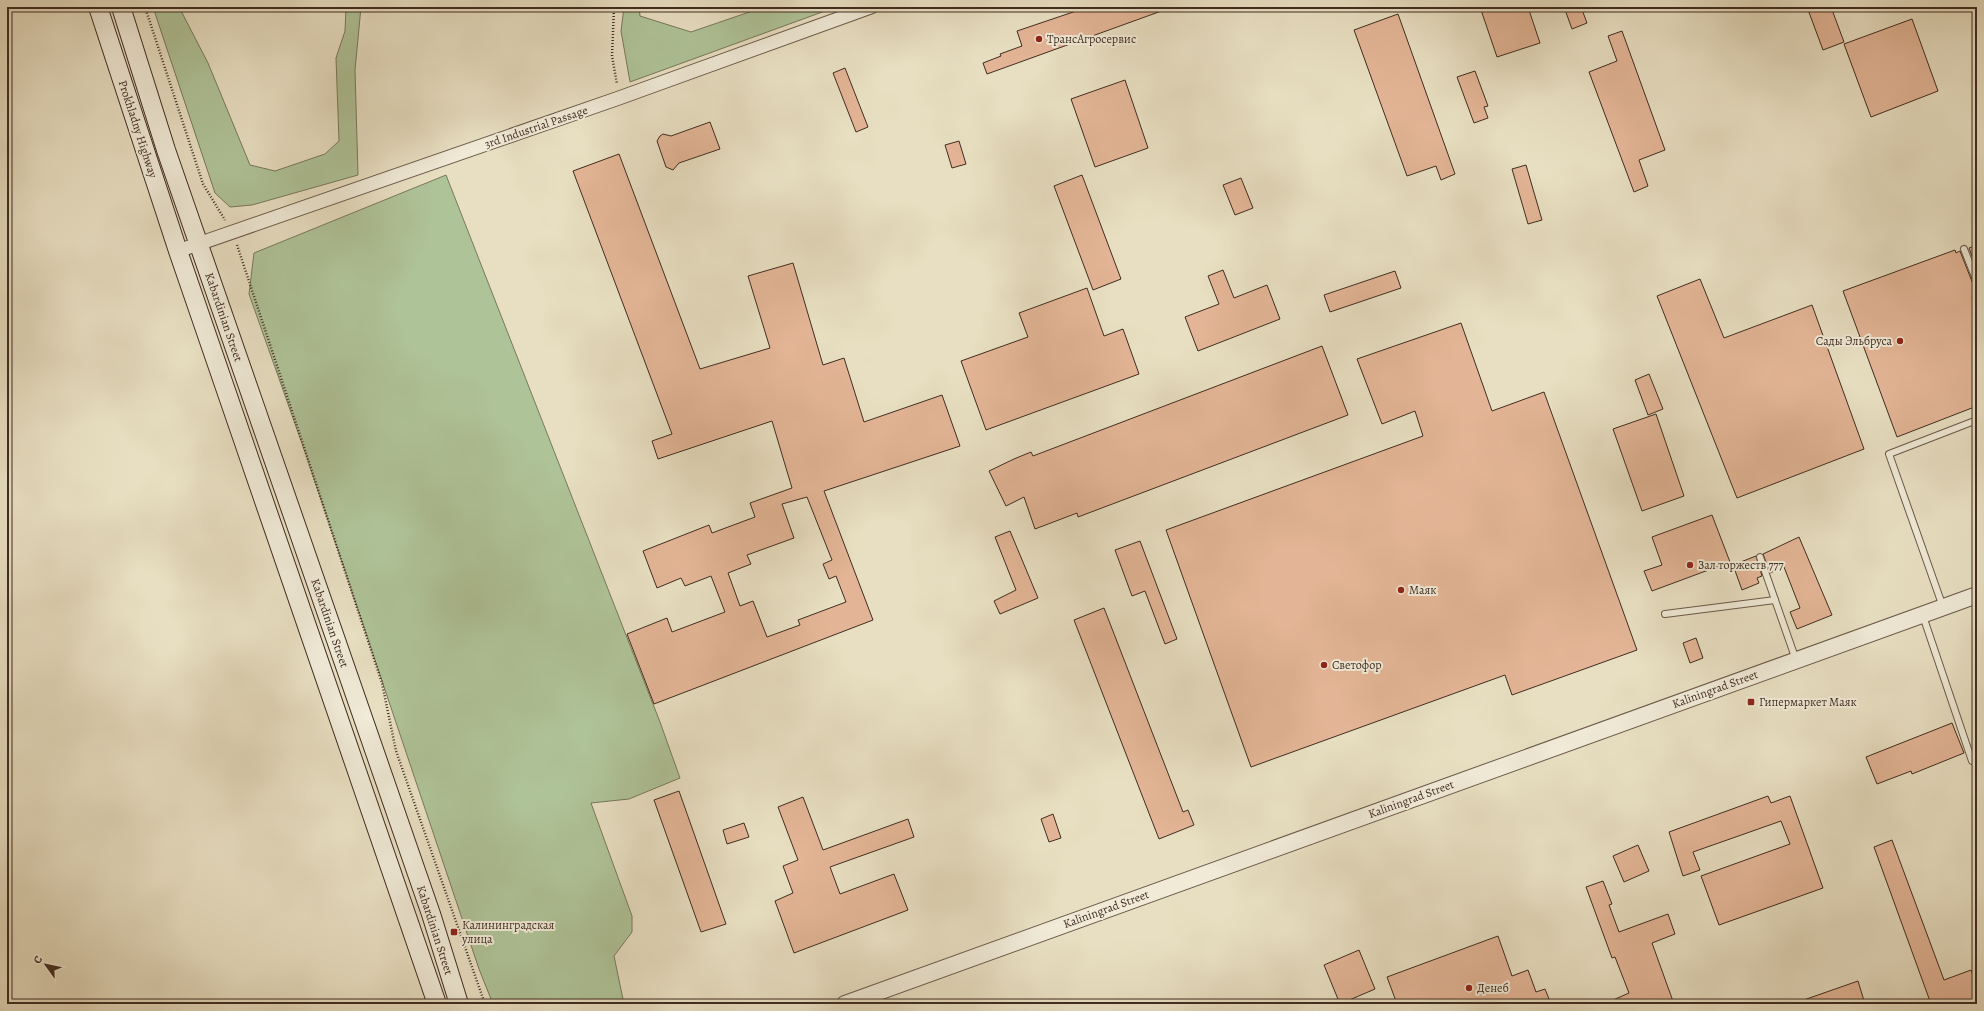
<svg xmlns="http://www.w3.org/2000/svg" width="1984" height="1011" viewBox="0 0 1984 1011" font-family="Alegreya,serif">
  <style>
    .green { fill: #afc398; stroke: #78785c }
    .building { fill: #e3b596; stroke: #402c21; fill-rule: evenodd }
    .lines { fill: none; stroke-linecap: round; stroke-linejoin: round }
    .service-casing { stroke: #6a5949; stroke-width: 8 }
    .minor-casing { stroke: #6a5949; stroke-width: 15 }
    .tertiary-casing { stroke: #6a5949; stroke-width: 18 }
    .secondary-casing { stroke: #402c21; stroke-width: 20 }
    .path { stroke: #402c21; stroke-width: 2.5; stroke-dasharray: 1 2; stroke-linecap: butt }
    .service { stroke: #f0ead7; stroke-width: 6 }
    .minor { stroke: #f0ead7; stroke-width: 13 }
    .tertiary { stroke: #f0ead7; stroke-width: 16 }
    .secondary { stroke: #f0ead7; stroke-width: 18 }
    .poi-dot { fill: #8f2418; stroke: #f0ead7; stroke-width: 1.5 }
    .labels { text-anchor: middle; dominant-baseline: central; stroke-width: 4; stroke-linejoin: round; paint-order: stroke }
    .poi-label { font-size: 12px; fill: #402c21; stroke: #f0ead7; text-anchor: start }
    .street-label { font-size: 12px; fill: #402c21; stroke: #f0ead7 }
  </style>
  <rect width="100%" height="100%" fill="#e8dfc2"/>
  <filter id="stains"><feTurbulence type="fractalNoise" baseFrequency=".005" numOctaves="4"/><feColorMatrix values="0 0 0 0 .2 0 0 0 0 .09 0 0 0 0 .02 0 0 0 .5 -.17"/></filter>
  <radialGradient id="worn" r=".72"><stop offset=".6" stop-color="#630" stop-opacity="0"/><stop offset="1" stop-color="#630" stop-opacity=".3"/></radialGradient>
  <g class="green">
    <polygon points="153,7 179,7 208,63 250,165 275,171 325,154 339,141 336,58 345,31 346,7 361,7 355,70 358,175 252,205 230,207 215,193"/>
    <polygon points="624,7 639,7 640,16 691,32 764,7 836,7 630,82 621,31"/>
    <polygon points="446,175 660,722 680,778 629,799 591,803 632,916 632,932 614,956 624,1004 493,1004 479,969 305,452 249,294 254,253"/>
  </g>
  <g class="building">
    <polygon points="1088,7 1166,7 1167,9 987,74 983,63 1001,56 1000,54 1022,46 1017,31"/>
    <polygon points="1480,7 1528,7 1540,43 1497,57"/>
    <polygon points="1564,7 1581,7 1587,23 1572,29"/>
    <polygon points="1807,7 1831,7 1844,42 1823,50"/>
    <polygon points="1398,14 1455,174 1441,180 1436,166 1407,176 1354,30"/>
    <polygon points="1912,19 1938,91 1871,117 1844,44"/>
    <polygon points="1622,31 1665,150 1639,160 1648,186 1634,192 1589,72 1617,61 1608,36"/>
    <polygon points="845,68 868,127 856,132 833,73"/>
    <polygon points="1475,71 1488,106 1484,107 1488,118 1474,123 1457,77"/>
    <polygon points="1125,80 1148,148 1095,167 1071,99"/>
    <polygon points="710,122 720,149 679,163 673,170 666,167 657,141 660,136 663,134 671,136"/>
    <polygon points="959,141 966,164 952,168 945,145"/>
    <path d="M619,154L700,369L770,348L748,276L793,263L823,365L844,358L864,422L942,395L960,446L824,491L873,620L654,704L627,634L667,618L672,632L725,612L711,576L685,586L681,578L657,588L643,551L709,525L712,533L755,517L750,503L792,488L772,421L658,459L652,441L672,434L573,171ZM807,497L832,560L823,564L829,579L836,576L846,602L798,620L800,625L767,637L753,601L740,606L728,573L751,564L747,555L794,538L782,504Z"/>
    <polygon points="1526,165 1542,220 1528,224 1512,169"/>
    <polygon points="1082,175 1121,279 1093,290 1054,186"/>
    <polygon points="1241,178 1253,208 1235,215 1223,185"/>
    <polygon points="1977,245 1977,270 1969,248"/>
    <polygon points="1955,250 1956,253 1960,251 1973,284 1977,286 1977,296 1972,297 1977,310 1977,406 1897,437 1843,291"/>
    <polygon points="1223,270 1234,298 1267,285 1280,319 1198,351 1185,317 1219,304 1208,276"/>
    <polygon points="1395,271 1401,288 1330,312 1324,295"/>
    <polygon points="1700,279 1724,338 1812,305 1864,449 1737,498 1657,296"/>
    <polygon points="1087,288 1104,336 1123,329 1139,374 986,430 961,361 1028,337 1019,313"/>
    <polygon points="1461,323 1492,411 1544,392 1637,650 1512,695 1505,675 1251,767 1166,530 1423,436 1415,411 1382,424 1357,359"/>
    <polygon points="1322,346 1348,415 1078,517 1077,513 1035,529 1024,497 1006,506 989,471 1014,459 1031,452 1033,456"/>
    <polygon points="1649,374 1663,409 1648,415 1635,380"/>
    <polygon points="1656,414 1684,496 1642,511 1613,429"/>
    <polygon points="1712,515 1730,562 1652,591 1644,571 1662,565 1652,537"/>
    <polygon points="1010,531 1038,598 1000,614 994,601 1016,590 995,537"/>
    <polygon points="1799,537 1832,615 1797,629 1790,612 1800,608 1784,567 1770,573 1763,554"/>
    <polygon points="1140,541 1177,639 1165,644 1145,591 1132,596 1115,550"/>
    <polygon points="1756,556 1762,576 1757,578 1759,583 1742,590 1733,565"/>
    <polygon points="1104,608 1183,812 1188,810 1194,825 1159,839 1074,620"/>
    <polygon points="1696,638 1703,658 1690,663 1683,643"/>
    <polygon points="1952,723 1964,753 1912,774 1911,771 1877,784 1866,757"/>
    <polygon points="679,791 726,924 701,932 654,800"/>
    <polygon points="1768,796 1771,803 1790,796 1823,888 1719,925 1701,876 1790,844 1781,821 1693,852 1700,870 1683,876 1669,832"/>
    <polygon points="803,797 823,850 908,819 914,837 830,867 840,894 894,874 908,910 794,953 775,901 793,893 783,866 798,860 778,807"/>
    <polygon points="1053,814 1061,838 1049,842 1041,819"/>
    <polygon points="744,823 749,837 727,844 723,830"/>
    <polygon points="1892,840 1944,980 1971,970 1977,985 1977,1004 1931,1004 1874,847"/>
    <polygon points="1638,845 1649,871 1624,882 1613,856"/>
    <polygon points="1603,881 1612,904 1609,905 1619,932 1668,914 1675,934 1652,943 1674,1004 1604,1004 1629,993 1615,957 1612,958 1586,887"/>
    <polygon points="1498,936 1512,976 1528,970 1536,992 1545,989 1551,1004 1397,1004 1387,977"/>
    <polygon points="1359,950 1375,989 1340,1004 1324,965"/>
    <polygon points="1858,981 1865,1004 1799,1004 1798,1002"/>
  </g>
  <g class="lines">
    <defs>
      <g id="service">
        <polyline points="1964,249 1977,282"/>
        <polyline points="1760,557 1796,660"/>
        <polyline points="1943,607 1889,454 1977,420"/>
        <polyline points="1665,614 1775,600"/>
        <polyline points="1923,616 1972,761"/>
      </g>
      <polyline id="minor" points="178,251 619,98 871,7"/>
      <polyline id="tertiary" points="845,1004 1977,595"/>
      <g id="secondary">
        <polyline points="98,7 178,251 437,1004"/>
        <polyline points="121,7 166,150 431,914 459,1004"/>
      </g>
    </defs>
    <use href="#service" class="service-casing"/>
    <use href="#minor" class="minor-casing"/>
    <use href="#tertiary" class="tertiary-casing"/>
    <use href="#secondary" class="secondary-casing"/>
    <g class="path">
      <polyline points="145,7 203,184 225,220"/>
      <polyline points="614,7 612,56 617,84"/>
      <polyline points="237,245 382,683 396,751 485,1004"/>
    </g>
    <use href="#service" class="service"/>
    <use href="#minor" class="minor"/>
    <use href="#tertiary" class="tertiary"/>
    <use href="#secondary" class="secondary"/>
  </g>
  <g class="poi-dot">
    <circle cx="1039" cy="39" r="4"/>
    <circle cx="1900" cy="341" r="4"/>
    <circle cx="1690" cy="565" r="4"/>
    <circle cx="1401" cy="590" r="4"/>
    <circle cx="1324" cy="665" r="4"/>
    <rect x="1747" y="698" width="8" height="8" rx="2"/>
    <rect x="450" y="928" width="8" height="8" rx="2"/>
    <circle cx="1469" cy="988" r="4"/>
  </g>
  <g class="labels">
    <g class="poi-label">
      <text x="1047" y="39">ТрансАгросервис</text>
      <text x="1892" y="341" text-anchor="end">Сады Эльбруса</text>
      <text x="1698" y="565">Зал торжеств 777</text>
      <text x="1409" y="590">Маяк</text>
      <text x="1332" y="665">Светофор</text>
      <text x="1759" y="702">Гипермаркет Маяк</text>
      <text x="462" y="925">Калининградская<tspan x="462" dy="14">улица</tspan></text>
      <text x="1477" y="988">Денеб</text>
    </g>
    <g class="street-label">
      <text transform="translate(536 127) rotate(-19)">3rd Industrial Passage</text>
      <text transform="translate(138 129) rotate(72)">Prokhladny Highway</text>
      <text transform="translate(224 317) rotate(71)">Kabardinian Street</text>
      <text transform="translate(330 623) rotate(71)">Kabardinian Street</text>
      <text transform="translate(1715 689) rotate(-20)">Kaliningrad Street</text>
      <text transform="translate(1411 799) rotate(-20)">Kaliningrad Street</text>
      <text transform="translate(1106 909) rotate(-20)">Kaliningrad Street</text>
      <text transform="translate(435 930) rotate(72)">Kabardinian Street</text>
    </g>
  </g>
  <rect width="1984" height="1011" fill="none" stroke="#e8dfc2" stroke-width="24"/>
  <rect x="8" y="8" width="1968" height="995" fill="none" stroke="#402c21" stroke-width="2"/>
  <rect x="12" y="12" width="1960" height="987" fill="none" stroke="#402c21"/>
  <g transform="translate(46 965) rotate(303)" stroke="#f0ead7" stroke-width="3" paint-order="stroke">
  <path d="M0-3L7 15L0 10L-7 15Z" fill="#402c21"/>
  <text y="-6" font-size="11" font-weight="bold" text-anchor="middle" fill="#402c21">С</text>
  </g>
  <rect width="100%" height="100%" filter="url(#stains)"/>
  <rect width="100%" height="100%" fill="url(#worn)"/>
</svg>
